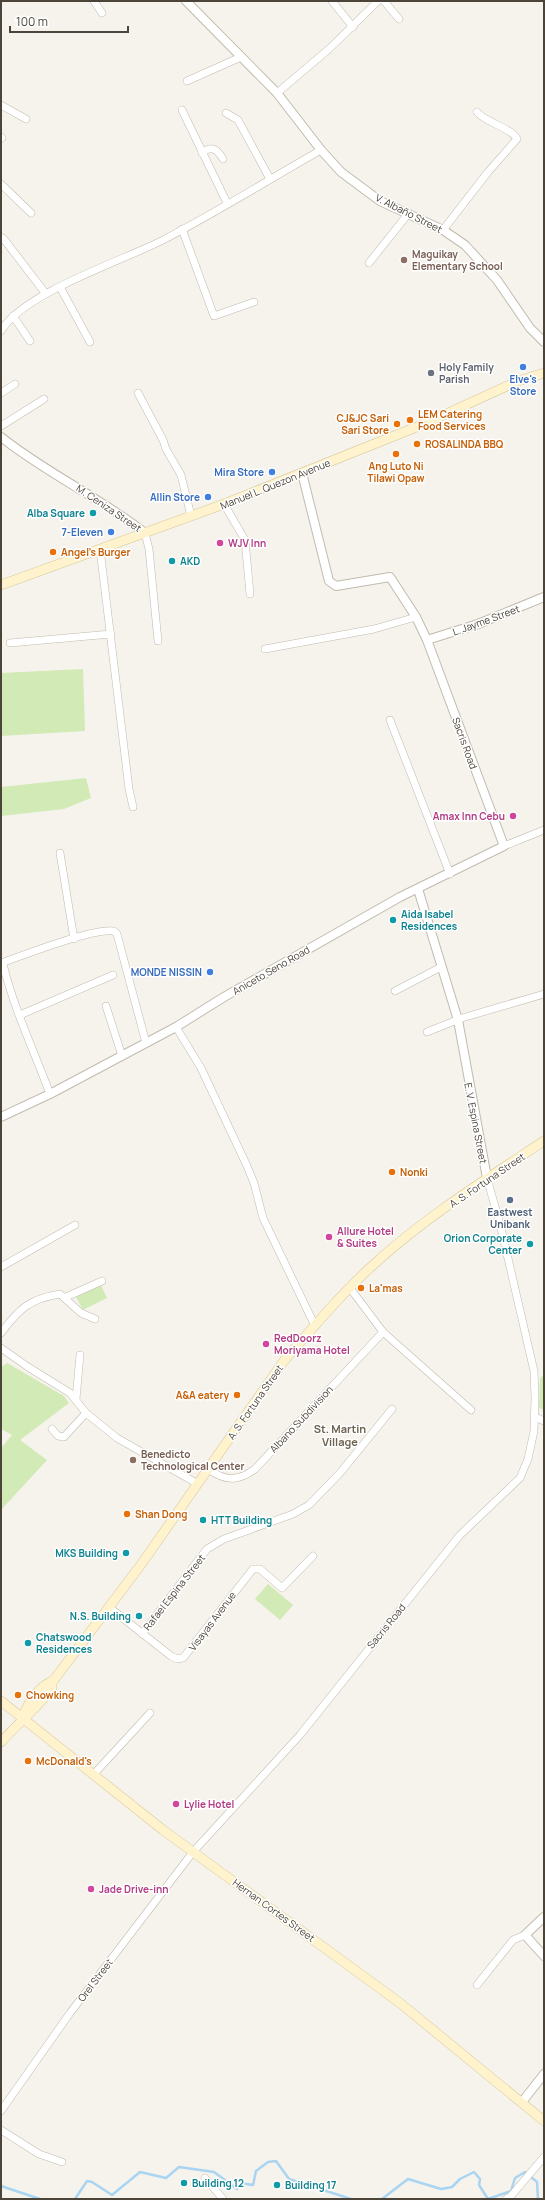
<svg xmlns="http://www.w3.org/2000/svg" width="545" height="2200" viewBox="0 0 545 2200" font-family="Manrope,sans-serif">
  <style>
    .green { fill: #d2eab5 }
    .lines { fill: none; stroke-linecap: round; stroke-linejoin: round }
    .stream { stroke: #a9d4f2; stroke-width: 2.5 }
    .minor-casing { stroke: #c2bbae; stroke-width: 8 }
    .tertiary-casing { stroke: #c2bbae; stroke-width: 10 }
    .secondary-casing { stroke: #d6c79b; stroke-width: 10 }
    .minor { stroke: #fff; stroke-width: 7 }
    .tertiary { stroke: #fff; stroke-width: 8 }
    .secondary { stroke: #fff3cd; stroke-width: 9 }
    .education-dot { fill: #8d6e63; stroke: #fff; stroke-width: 1.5 }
    .shop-dot { fill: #3f7fe0; stroke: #fff; stroke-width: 1.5 }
    .worship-dot { fill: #6b7280; stroke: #fff; stroke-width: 1.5 }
    .food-dot { fill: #e8710a; stroke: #fff; stroke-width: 1.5 }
    .culture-dot { fill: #0f9aa8; stroke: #fff; stroke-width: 1.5 }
    .hotel-dot { fill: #d1479c; stroke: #fff; stroke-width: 1.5 }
    .service-dot { fill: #5c6f8a; stroke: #fff; stroke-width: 1.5 }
    .labels { text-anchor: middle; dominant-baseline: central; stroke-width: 3; stroke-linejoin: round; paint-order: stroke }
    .street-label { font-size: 10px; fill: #4b4439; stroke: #fff }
    .education-label { font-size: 10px; font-weight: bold; fill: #785e54; stroke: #fff; text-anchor: start }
    .worship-label { font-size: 10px; font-weight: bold; fill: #5b616d; stroke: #fff; text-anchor: start }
    .shop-label { font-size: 10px; font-weight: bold; fill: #366cbe; stroke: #fff; text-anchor: end }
    .food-label { font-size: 10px; font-weight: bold; fill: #c56008; stroke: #fff; text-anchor: start }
    .culture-label { font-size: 10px; font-weight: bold; fill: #0d838f; stroke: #fff; text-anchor: start }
    .hotel-label { font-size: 10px; font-weight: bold; fill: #b23c85; stroke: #fff; text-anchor: start }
    .service-label { font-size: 10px; font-weight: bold; fill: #4e5e75; stroke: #fff }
    .neighbourhood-label { font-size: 11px; font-weight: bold; fill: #6e6250; stroke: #fff }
  </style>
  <rect width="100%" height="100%" fill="#f6f3ec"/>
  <g class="green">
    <polygon points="83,669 85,731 1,736 1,673"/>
    <polygon points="86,778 91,798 64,809 1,816 1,787"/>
    <polygon points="101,1285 107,1298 83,1310 76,1297"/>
    <polygon points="7,1363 64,1396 69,1403 20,1440 47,1460 1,1510 1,1448 12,1435 1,1429 1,1367"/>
    <polygon points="544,1375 544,1410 539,1408 540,1378"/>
    <polygon points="268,1584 293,1605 280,1620 255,1599"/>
  </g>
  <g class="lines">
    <g class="stream">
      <polyline points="1,2186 40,2199"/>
      <polyline points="75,2199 87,2181 92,2182 112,2195 140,2172 166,2178 179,2167 214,2172 237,2189 240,2183 253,2185 256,2171 268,2162 276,2161 289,2179 351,2199"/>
      <polyline points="382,2199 408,2179 441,2189 452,2187 460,2179 474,2172 480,2179 479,2185 488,2199 511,2191 515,2178 525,2172 537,2182 538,2199"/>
    </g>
    <defs>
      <g id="minor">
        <polyline points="94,1 102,13"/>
        <polyline points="332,1 353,27"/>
        <polyline points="384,1 399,19"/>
        <polyline points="187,81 241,57"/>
        <polyline points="277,93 329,49 378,1"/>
        <polyline points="1,105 26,119"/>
        <polyline points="182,110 227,203"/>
        <polyline points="226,113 238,120 270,179"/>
        <polyline points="1,137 2,138"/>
        <path d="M202,153C212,145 217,149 223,159"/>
        <polyline points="1,184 31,213"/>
        <polyline points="182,229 214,316 254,302"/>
        <path d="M443,230L488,172L517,139C512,128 486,123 477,112"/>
        <polyline points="3,238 46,294"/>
        <polyline points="369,263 408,214"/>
        <polyline points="60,287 90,342"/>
        <polyline points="13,316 30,341"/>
        <path d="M1,331C23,293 122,261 163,240C217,212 268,180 321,150"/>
        <polyline points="1,393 15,384"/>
        <polyline points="138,393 163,440 166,449 181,475 191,516"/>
        <polyline points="1,426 44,399"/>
        <polyline points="224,504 245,540 250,594"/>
        <polyline points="145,533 149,549 158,641"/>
        <polyline points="100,549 129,789 133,807"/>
        <polyline points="10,643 111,634"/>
        <polyline points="265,649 374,629 416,617"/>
        <polyline points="390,720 450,874"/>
        <polyline points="504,846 544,830"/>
        <polyline points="60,853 74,939"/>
        <polyline points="395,991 441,967"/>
        <polyline points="106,1006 122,1056"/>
        <polyline points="20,1015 113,975"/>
        <polyline points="176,1027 201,1068 247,1166 254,1183 263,1218 315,1326"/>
        <polyline points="427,1032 462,1018 544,994"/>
        <path d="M50,1094C34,1051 14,1009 3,964L4,962C27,954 93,928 114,931L117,934L146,1043"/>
        <polyline points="1,1267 75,1225"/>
        <polyline points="350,1288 383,1332 471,1410"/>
        <polyline points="66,1297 102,1281"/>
        <path d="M1,1333C19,1309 29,1299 60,1294L81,1313L95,1319"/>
        <polyline points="1,1348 28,1367 70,1393 86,1413 117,1438 198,1484"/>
        <polyline points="76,1399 80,1355"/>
        <polyline points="535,1417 544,1421"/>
        <polyline points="52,1429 58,1436 64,1437 86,1413"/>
        <path d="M208,1469C225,1481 238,1482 255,1469L383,1332"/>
        <polyline points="110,1608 171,1656 177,1659 183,1658 253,1569 260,1569 282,1588 313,1556"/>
        <polyline points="142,1634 207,1549 224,1539 293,1514 309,1505 340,1473 392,1409"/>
        <polyline points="93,1775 150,1713"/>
        <polyline points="477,1985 513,1940 525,1935"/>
        <polyline points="1,2111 70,2013 193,1852 300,1735 460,1535 520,1478 528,1459 534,1431 535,1398 534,1371 501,1228 487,1178"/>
        <polyline points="1,2130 39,2154 62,2162"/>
        <polyline points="205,2178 223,2199"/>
        <polyline points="506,2199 511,2196 544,2157"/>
      </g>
      <g id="tertiary">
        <polyline points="186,1 277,93 321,150 341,172 380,201 443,230 465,245 497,280 530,328 544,342"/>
        <path d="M1,437C46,473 99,497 145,533"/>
        <polyline points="427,640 478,624 544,597"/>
        <polyline points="418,889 458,1020 487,1178"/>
        <polyline points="1,1117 50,1094 176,1027 224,997 400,897 504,846 427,640 416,617 390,577 336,586 329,581 302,473"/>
        <polyline points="544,1917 525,1935 544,1956"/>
        <polyline points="522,2102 544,2074"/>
      </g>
      <g id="secondary">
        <polyline points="1,585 224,504 424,424 518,381 544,373"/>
        <polyline points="1,1701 163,1830 400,2003 544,2121"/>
        <path d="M22,1719C28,1703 38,1687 53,1681L140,1566L283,1362C312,1329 340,1295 372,1266C424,1218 485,1180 544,1141"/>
        <path d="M1,1742C18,1724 36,1708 52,1689V1681"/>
      </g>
    </defs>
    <use href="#minor" class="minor-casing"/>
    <use href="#tertiary" class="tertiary-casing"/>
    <use href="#secondary" class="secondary-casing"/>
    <use href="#minor" class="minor"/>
    <use href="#tertiary" class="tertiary"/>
    <use href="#secondary" class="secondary"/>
  </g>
  <g class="education-dot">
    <circle cx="404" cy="260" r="4"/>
    <circle cx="133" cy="1460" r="4"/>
  </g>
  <g class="shop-dot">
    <circle cx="523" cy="367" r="4"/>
    <circle cx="272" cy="472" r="4"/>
    <circle cx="208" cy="497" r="4"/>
    <circle cx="111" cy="532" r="4"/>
    <circle cx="210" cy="972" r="4"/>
  </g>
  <circle class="worship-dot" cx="431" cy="373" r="4"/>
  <g class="food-dot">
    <circle cx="410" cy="420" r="4"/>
    <circle cx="397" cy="424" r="4"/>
    <circle cx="417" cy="444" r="4"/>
    <circle cx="396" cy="454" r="4"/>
    <circle cx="53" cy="552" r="4"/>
    <circle cx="392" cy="1172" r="4"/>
    <circle cx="361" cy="1288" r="4"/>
    <circle cx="237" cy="1395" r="4"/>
    <circle cx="127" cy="1514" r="4"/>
    <circle cx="18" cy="1695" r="4"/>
    <circle cx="28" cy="1761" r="4"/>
  </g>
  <g class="culture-dot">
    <circle cx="93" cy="513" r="4"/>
    <circle cx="172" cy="561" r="4"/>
    <circle cx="393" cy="920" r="4"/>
    <circle cx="530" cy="1244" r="4"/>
    <circle cx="203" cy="1520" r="4"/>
    <circle cx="126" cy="1553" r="4"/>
    <circle cx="139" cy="1616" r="4"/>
    <circle cx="28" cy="1643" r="4"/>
    <circle cx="184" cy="2183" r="4"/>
    <circle cx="277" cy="2185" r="4"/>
  </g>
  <g class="hotel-dot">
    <circle cx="220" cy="543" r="4"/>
    <circle cx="513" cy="816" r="4"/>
    <circle cx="329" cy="1237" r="4"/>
    <circle cx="266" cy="1344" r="4"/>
    <circle cx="176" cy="1804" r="4"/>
    <circle cx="91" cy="1889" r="4"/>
  </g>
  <circle class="service-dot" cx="510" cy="1200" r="4"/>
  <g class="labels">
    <g class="street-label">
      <text transform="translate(409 213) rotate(27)">V. Albaño Street</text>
      <text transform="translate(275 484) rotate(-22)">Manuel L. Quezon Avenue</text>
      <text transform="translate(109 508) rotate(34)">M. Ceniza Street</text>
      <text transform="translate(486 620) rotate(-20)">L. Jayme Street</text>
      <text transform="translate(465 743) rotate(70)">Sacris Road</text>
      <text transform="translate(271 970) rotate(-30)">Aniceto Seno Road</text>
      <text transform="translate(476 1123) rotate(79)">E. V. Espina Street</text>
      <text transform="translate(487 1180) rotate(-34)">A. S. Fortuna Street</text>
      <text transform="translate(255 1402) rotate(-55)">A. S. Fortuna Street</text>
      <text transform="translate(301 1419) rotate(-47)">Albano Subdivision</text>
      <text transform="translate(174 1592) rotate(-52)">Rafael Espina Street</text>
      <text transform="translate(212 1621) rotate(-53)">Visayas Avenue</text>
      <text transform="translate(386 1626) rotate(-51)">Sacris Road</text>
      <text transform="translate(274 1910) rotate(36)">Hernan Cortes Street</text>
      <text transform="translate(95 1980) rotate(-53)">Orel Street</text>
    </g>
    <g class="education-label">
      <text x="412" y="254">Maguikay<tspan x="412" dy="12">Elementary School</tspan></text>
      <text x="141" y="1454">Benedicto<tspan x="141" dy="12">Technological Center</tspan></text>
    </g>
    <g class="worship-label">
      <text x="439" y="367">Holy Family<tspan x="439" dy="12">Parish</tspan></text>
    </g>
    <g class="shop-label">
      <text x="523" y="379" text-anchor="middle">Elve's<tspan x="523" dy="12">Store</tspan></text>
      <text x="264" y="472">Mira Store</text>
      <text x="200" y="497">Allin Store</text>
      <text x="103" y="532">7-Eleven</text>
      <text x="202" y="972">MONDE NISSIN</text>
    </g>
    <g class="food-label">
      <text x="418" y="414">LEM Catering<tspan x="418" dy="12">Food Services</tspan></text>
      <text x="389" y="418" text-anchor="end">CJ&amp;JC Sari<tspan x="389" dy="12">Sari Store</tspan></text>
      <text x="425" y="444">ROSALINDA BBQ</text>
      <text x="396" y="466" text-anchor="middle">Ang Luto Ni<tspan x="396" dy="12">Tilawi Opaw</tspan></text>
      <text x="61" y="552">Angel's Burger</text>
      <text x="400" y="1172">Nonki</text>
      <text x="369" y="1288">La'mas</text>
      <text x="229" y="1395" text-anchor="end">A&amp;A eatery</text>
      <text x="135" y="1514">Shan Dong</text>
      <text x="26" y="1695">Chowking</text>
      <text x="36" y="1761">McDonald's</text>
    </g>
    <g class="culture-label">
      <text x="85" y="513" text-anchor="end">Alba Square</text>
      <text x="180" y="561">AKD</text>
      <text x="401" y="914">Aida Isabel<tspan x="401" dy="12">Residences</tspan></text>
      <text x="522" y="1238" text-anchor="end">Orion Corporate<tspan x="522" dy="12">Center</tspan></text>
      <text x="211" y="1520">HTT Building</text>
      <text x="118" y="1553" text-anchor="end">MKS Building</text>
      <text x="131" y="1616" text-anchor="end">N.S. Building</text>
      <text x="36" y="1637">Chatswood<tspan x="36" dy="12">Residences</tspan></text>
      <text x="192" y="2183">Building 12</text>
      <text x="285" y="2185">Building 17</text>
    </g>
    <g class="hotel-label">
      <text x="228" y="543">WJV Inn</text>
      <text x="505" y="816" text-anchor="end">Amax Inn Cebu</text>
      <text x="337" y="1231">Allure Hotel<tspan x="337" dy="12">&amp; Suites</tspan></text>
      <text x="274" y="1338">RedDoorz<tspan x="274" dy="12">Moriyama Hotel</tspan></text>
      <text x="184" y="1804">Lylie Hotel</text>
      <text x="99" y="1889">Jade Drive-inn</text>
    </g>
    <g class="service-label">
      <text x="510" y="1212">Eastwest<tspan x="510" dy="12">Unibank</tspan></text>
    </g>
    <g class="neighbourhood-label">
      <text x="340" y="1428">St. Martin<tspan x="340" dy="13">Village</tspan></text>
    </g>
  </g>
  <rect width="545" height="2200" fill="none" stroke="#4b4439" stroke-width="4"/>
  <path d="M10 26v6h118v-6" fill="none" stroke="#4b4439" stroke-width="2"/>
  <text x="16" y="26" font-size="12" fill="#4b4439" stroke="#ffffff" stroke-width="3" paint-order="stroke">100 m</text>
</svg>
